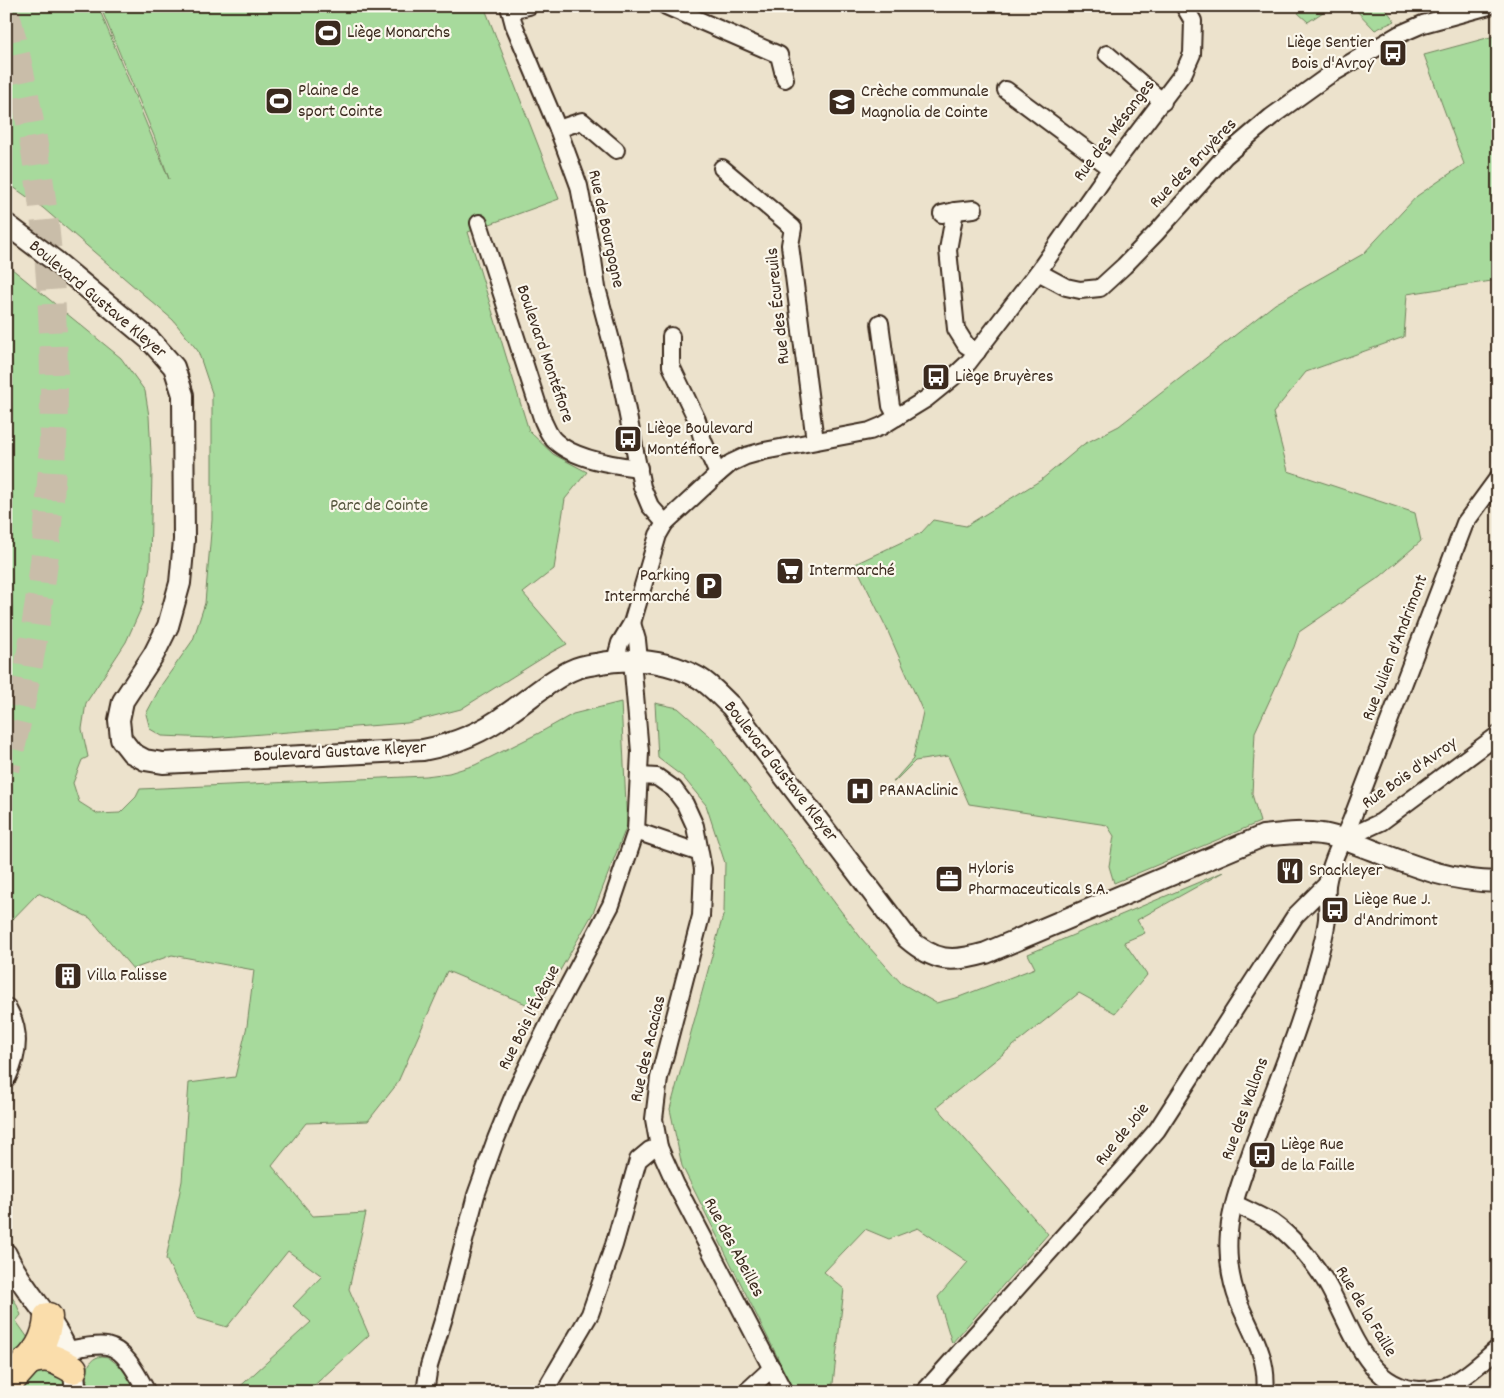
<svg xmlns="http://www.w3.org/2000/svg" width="1504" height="1398" viewBox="0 0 1504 1398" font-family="Dekko,sans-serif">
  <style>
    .green { fill: #a7da9c; stroke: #71825d }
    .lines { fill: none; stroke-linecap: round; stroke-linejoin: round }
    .motorway-tunnel { stroke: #c9bda9; stroke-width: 28; stroke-dasharray: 28 14; stroke-linecap: butt }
    .minor-casing { stroke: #3b2a1e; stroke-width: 20 }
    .tertiary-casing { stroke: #3b2a1e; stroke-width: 24 }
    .motorway-casing { stroke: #3b2a1e; stroke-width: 31 }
    .minor { stroke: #fbf7ec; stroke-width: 16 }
    .tertiary { stroke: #fbf7ec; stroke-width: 20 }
    .motorway { stroke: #faddab; stroke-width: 28 }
    .labels { text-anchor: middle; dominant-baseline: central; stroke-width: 4.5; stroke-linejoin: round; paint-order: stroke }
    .poi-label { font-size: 18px; fill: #3b2a1e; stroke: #fbf7ec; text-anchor: start }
    .street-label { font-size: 18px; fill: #3b2a1e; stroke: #fbf7ec }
    .park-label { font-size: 18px; fill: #56563e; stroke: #fbf7ec }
  </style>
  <rect width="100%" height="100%" fill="#ece2cc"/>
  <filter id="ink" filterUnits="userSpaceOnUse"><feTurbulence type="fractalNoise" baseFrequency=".02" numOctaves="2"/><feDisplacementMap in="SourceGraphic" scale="10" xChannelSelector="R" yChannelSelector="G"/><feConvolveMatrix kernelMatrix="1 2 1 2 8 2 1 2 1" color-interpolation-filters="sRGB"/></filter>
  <g filter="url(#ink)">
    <g class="green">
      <polygon points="6,6 98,6 169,179 154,136 100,6 484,6 559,199 468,232 529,431 553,454 587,472 565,499 554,569 523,593 567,644 552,652 461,709 407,723 210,738 162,736 150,729 146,714 162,684 193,640 205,603 212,520 212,393 198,351 173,320 43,208 6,182"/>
      <polygon points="1305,6 1332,6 1308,22 1298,13"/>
      <polygon points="1352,6 1383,6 1395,21 1375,30"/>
      <polygon points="1498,35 1498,280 1407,294 1404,337 1306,372 1273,413 1288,471 1415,513 1421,541 1381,576 1299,632 1294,647 1255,732 1252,794 1260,822 1114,883 1109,866 1114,836 1107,825 969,804 948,756 915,761 894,782 893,782 913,759 923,712 886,627 855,564 921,533 933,520 966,526 1041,480 1084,444 1119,426 1275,304 1363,254 1417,196 1464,164 1424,55"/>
      <polygon points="6,264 121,358 145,391 149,416 152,471 150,566 143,604 126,642 86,703 82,729 88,757 82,760 73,783 79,802 98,814 120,813 136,797 140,789 426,776 449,773 475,765 539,733 573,714 621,702 627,825 593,913 538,1009 447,971 397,1084 368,1121 306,1123 272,1166 313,1216 366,1213 349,1289 369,1335 307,1392 234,1392 311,1322 293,1306 322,1276 288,1251 227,1327 197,1318 166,1259 182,1181 189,1083 235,1077 247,1026 254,970 172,955 133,969 90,918 38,893 6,926"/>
      <polygon points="655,703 678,708 711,737 861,938 901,983 936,1003 959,997 1035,968 1028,954 1223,872 1137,920 1145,933 1124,942 1147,975 1115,1013 1079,993 937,1107 1048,1234 952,1343 938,1297 968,1262 918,1228 889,1239 865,1229 824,1272 844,1289 832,1392 792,1392 777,1356 682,1166 670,1109 724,912 725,863 706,805 683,777 658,758"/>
      <polygon points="6,1289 16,1303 21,1315 16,1321 28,1338 26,1348 6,1375"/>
      <path d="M102,1356L108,1357L117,1364L122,1362L140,1392H88C87,1378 83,1359 102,1356Z"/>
      <path d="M34,1366L60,1373C63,1379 66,1386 61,1392H11Z"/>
    </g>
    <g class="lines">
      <path class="motorway-tunnel" d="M6,14C71,262 69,521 6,769"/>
      <defs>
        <g id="minor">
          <polyline points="509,6 514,25 558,129 579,186 593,260 597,288 619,370 642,487 650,506 665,523"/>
          <polyline points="666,6 779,55 785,79"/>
          <polyline points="510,10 529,6"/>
          <polyline points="1107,54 1163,102"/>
          <polyline points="1006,90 1111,168"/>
          <polyline points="558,129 582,121 616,150"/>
          <polyline points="722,168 793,228 790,245 815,441"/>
          <polyline points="955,211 974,209"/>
          <polyline points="942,214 955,211 948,250 956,329 966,345 977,352"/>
          <path d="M479,223L543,421C546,427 549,436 555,441C574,459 613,465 639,468"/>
          <polyline points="1038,272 1066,287 1080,290 1100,288 1124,266 1156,233 1225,156 1271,117 1328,76 1400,34 1423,24 1489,6"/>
          <polyline points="880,323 891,406 897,417"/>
          <polyline points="671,336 671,366 697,420 703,441 718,474"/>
          <polyline points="632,623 637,640 639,660"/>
          <polyline points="615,661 620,643 632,623 658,535 665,523 718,474 731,463 746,456 764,451 870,431 882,426 926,399 952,378 968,363 1038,272 1111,168 1184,72 1192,54 1193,21 1184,6"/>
          <polyline points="640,776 657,777 674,789 685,804 695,826 703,869 701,916 659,1078 654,1119 659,1147 676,1185 784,1392"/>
          <polyline points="636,831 700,853"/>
          <polyline points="1342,840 1381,822 1498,735"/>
          <path d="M1235,1204C1248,1210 1261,1216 1273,1223C1293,1237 1310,1258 1324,1279C1349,1318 1363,1388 1420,1390C1432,1390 1446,1387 1456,1381C1471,1373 1485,1359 1498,1348"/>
          <path d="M68,1350C79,1348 95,1344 107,1346C126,1350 138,1376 147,1392"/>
          <polyline points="425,1392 429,1366 445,1314 476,1195 496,1139 515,1092 557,1007 611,905 636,831 640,752 632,660"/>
          <polyline points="544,1392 590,1314 614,1245 638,1160 650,1150 659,1147"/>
          <polyline points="746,1392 772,1368"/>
          <polyline points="924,1392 1127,1165 1157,1130 1295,916 1327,884"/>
          <path d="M1265,1392C1269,1358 1251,1332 1239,1303C1230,1280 1227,1256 1229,1232C1231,1206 1243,1176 1251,1152C1272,1093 1298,1035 1314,974C1319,956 1325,937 1327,919C1328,907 1326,896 1327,885C1330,863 1342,841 1351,821L1465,523L1498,478"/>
        </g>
        <g id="tertiary">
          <path d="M6,224L54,260L150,340L174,367L183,395L184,540L180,583L168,626L154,654L123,701L119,720L121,739L132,753L145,760L163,763L423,750C454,744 482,733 507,714C528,700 547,682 570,671C578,667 587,665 596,664C632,657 667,660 699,678C711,685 721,697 731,706L907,938C935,962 951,963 986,953L1263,836C1282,834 1302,831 1321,834C1338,836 1356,844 1372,850C1416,867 1449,881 1498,882"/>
          <path d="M6,1009C19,1031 17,1053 6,1076"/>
          <path d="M6,1254C30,1306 72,1328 76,1392"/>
        </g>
        <g id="motorway">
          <path d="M26,1362C48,1353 54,1359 73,1369"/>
          <path d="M6,1387C25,1361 46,1351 48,1317"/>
        </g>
      </defs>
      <use href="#minor" class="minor-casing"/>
      <use href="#tertiary" class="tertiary-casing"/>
      <use href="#motorway" class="motorway-casing"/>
      <use href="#minor" class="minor"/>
      <use href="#tertiary" class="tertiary"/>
      <use href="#motorway" class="motorway"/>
    </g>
  </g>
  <defs>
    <symbol id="stadium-square" viewBox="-11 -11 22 22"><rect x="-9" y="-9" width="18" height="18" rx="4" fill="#3b2a1e" stroke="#fbf7ec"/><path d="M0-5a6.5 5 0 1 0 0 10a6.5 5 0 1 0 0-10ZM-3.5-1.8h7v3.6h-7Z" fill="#fff"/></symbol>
    <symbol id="bus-square" viewBox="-11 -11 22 22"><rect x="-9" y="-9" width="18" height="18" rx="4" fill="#3b2a1e" stroke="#fbf7ec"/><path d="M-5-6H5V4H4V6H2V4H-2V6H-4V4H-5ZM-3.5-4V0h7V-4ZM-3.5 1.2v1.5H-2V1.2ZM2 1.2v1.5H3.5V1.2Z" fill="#fff"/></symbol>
    <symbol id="school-square" viewBox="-11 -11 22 22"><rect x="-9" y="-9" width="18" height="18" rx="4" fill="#3b2a1e" stroke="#fbf7ec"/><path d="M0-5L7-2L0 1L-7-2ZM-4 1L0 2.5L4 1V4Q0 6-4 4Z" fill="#fff"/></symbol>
    <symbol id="supermarket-square" viewBox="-11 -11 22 22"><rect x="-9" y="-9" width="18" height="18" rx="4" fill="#3b2a1e" stroke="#fbf7ec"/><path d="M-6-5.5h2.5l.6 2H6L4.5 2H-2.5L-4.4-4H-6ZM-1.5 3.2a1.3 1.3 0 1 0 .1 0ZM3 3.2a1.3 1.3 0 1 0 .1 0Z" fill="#fff"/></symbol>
    <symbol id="parking-square" viewBox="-11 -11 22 22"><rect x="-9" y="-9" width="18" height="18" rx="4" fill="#3b2a1e" stroke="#fbf7ec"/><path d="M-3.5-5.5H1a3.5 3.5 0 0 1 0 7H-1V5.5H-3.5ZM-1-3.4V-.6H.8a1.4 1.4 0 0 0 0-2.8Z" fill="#fff"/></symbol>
    <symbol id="hospital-square" viewBox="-11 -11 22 22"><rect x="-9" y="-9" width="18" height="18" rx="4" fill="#3b2a1e" stroke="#fbf7ec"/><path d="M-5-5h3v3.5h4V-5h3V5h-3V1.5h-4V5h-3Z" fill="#fff"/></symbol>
    <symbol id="restaurant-square" viewBox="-11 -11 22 22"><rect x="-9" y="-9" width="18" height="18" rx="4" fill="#3b2a1e" stroke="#fbf7ec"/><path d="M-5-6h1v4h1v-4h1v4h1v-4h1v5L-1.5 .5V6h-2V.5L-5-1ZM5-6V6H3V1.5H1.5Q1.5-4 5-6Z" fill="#fff"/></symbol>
    <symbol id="office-square" viewBox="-11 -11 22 22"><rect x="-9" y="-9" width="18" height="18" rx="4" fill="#3b2a1e" stroke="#fbf7ec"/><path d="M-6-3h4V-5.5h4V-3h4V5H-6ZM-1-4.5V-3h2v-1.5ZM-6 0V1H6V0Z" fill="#fff"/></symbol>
    <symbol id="building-square" viewBox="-11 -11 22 22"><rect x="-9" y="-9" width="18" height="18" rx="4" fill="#3b2a1e" stroke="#fbf7ec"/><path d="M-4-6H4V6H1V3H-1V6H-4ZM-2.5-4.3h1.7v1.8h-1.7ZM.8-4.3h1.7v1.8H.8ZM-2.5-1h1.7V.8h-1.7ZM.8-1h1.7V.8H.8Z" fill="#fff"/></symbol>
  </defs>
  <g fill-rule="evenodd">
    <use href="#stadium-square" x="312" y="17" width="32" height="32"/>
    <use href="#bus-square" x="1377" y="37" width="32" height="32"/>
    <use href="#stadium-square" x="263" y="85" width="32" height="32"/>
    <use href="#school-square" x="826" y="86" width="32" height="32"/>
    <use href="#bus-square" x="920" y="361" width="32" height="32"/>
    <use href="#bus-square" x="612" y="423" width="32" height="32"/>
    <use href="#supermarket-square" x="774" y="555" width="32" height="32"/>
    <use href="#parking-square" x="693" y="570" width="32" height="32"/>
    <use href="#hospital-square" x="844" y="775" width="32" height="32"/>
    <use href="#restaurant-square" x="1274" y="855" width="32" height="32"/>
    <use href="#office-square" x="933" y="863" width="32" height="32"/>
    <use href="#bus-square" x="1319" y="894" width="32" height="32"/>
    <use href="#building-square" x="52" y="960" width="32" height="32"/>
    <use href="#bus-square" x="1246" y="1139" width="32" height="32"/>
  </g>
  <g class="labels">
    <g class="poi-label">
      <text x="347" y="33">Liège Monarchs</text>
      <text x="1374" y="43" text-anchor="end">Liège Sentier<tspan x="1374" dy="21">Bois d'Avroy</tspan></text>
      <text x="298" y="91">Plaine de<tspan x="298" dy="21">sport Cointe</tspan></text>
      <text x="861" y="92">Crèche communale<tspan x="861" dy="21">Magnolia de Cointe</tspan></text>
      <text x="955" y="377">Liège Bruyères</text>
      <text x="647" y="429">Liège Boulevard<tspan x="647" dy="21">Montéfiore</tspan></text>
      <text x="809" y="571">Intermarché</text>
      <text x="690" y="576" text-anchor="end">Parking<tspan x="690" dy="21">Intermarché</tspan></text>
      <text x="879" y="791">PRANAclinic</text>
      <text x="968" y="869">Hyloris<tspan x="968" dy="21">Pharmaceuticals S.A.</tspan></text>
      <text x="1309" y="871">Snackleyer</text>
      <text x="1354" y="900">Liège Rue J.<tspan x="1354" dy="21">d'Andrimont</tspan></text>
      <text x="87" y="976">Villa Falisse</text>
      <text x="1281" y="1145">Liège Rue<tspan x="1281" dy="21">de la Faille</tspan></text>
    </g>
    <g class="street-label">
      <text transform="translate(1115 131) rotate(-53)">Rue des Mésanges</text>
      <text transform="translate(1194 164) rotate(-46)">Rue des Bruyères</text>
      <text transform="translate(605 229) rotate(78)">Rue de Bourgogne</text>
      <text transform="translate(97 300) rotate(40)">Boulevard Gustave Kleyer</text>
      <text transform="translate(779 306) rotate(-96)">Rue des Écureuils</text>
      <text transform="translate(544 354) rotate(71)">Boulevard Montéfiore</text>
      <text transform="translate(1396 648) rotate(-69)">Rue Julien d'Andrimont</text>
      <text transform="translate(340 753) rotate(-3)">Boulevard Gustave Kleyer</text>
      <text transform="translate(780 772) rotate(52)">Boulevard Gustave Kleyer</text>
      <text transform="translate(1410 774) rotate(-35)">Rue Bois d'Avroy</text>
      <text transform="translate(530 1018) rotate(-63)">Rue Bois l'Évêque</text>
      <text transform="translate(649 1049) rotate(-77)">Rue des Acacias</text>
      <text transform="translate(1246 1109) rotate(-70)">Rue des Wallons</text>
      <text transform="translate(1123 1135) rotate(-51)">Rue de Joie</text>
      <text transform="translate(733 1248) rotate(62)">Rue des Abeilles</text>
      <text transform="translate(1365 1312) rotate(59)">Rue de la Faille</text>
    </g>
    <g class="park-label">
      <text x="379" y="506">Parc de Cointe</text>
    </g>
  </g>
  <rect width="1504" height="1398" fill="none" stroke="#fbf7ec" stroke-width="25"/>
  <rect x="12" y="12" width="1479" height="1373" fill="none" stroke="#3b2a1e" stroke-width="2" filter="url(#ink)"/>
</svg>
